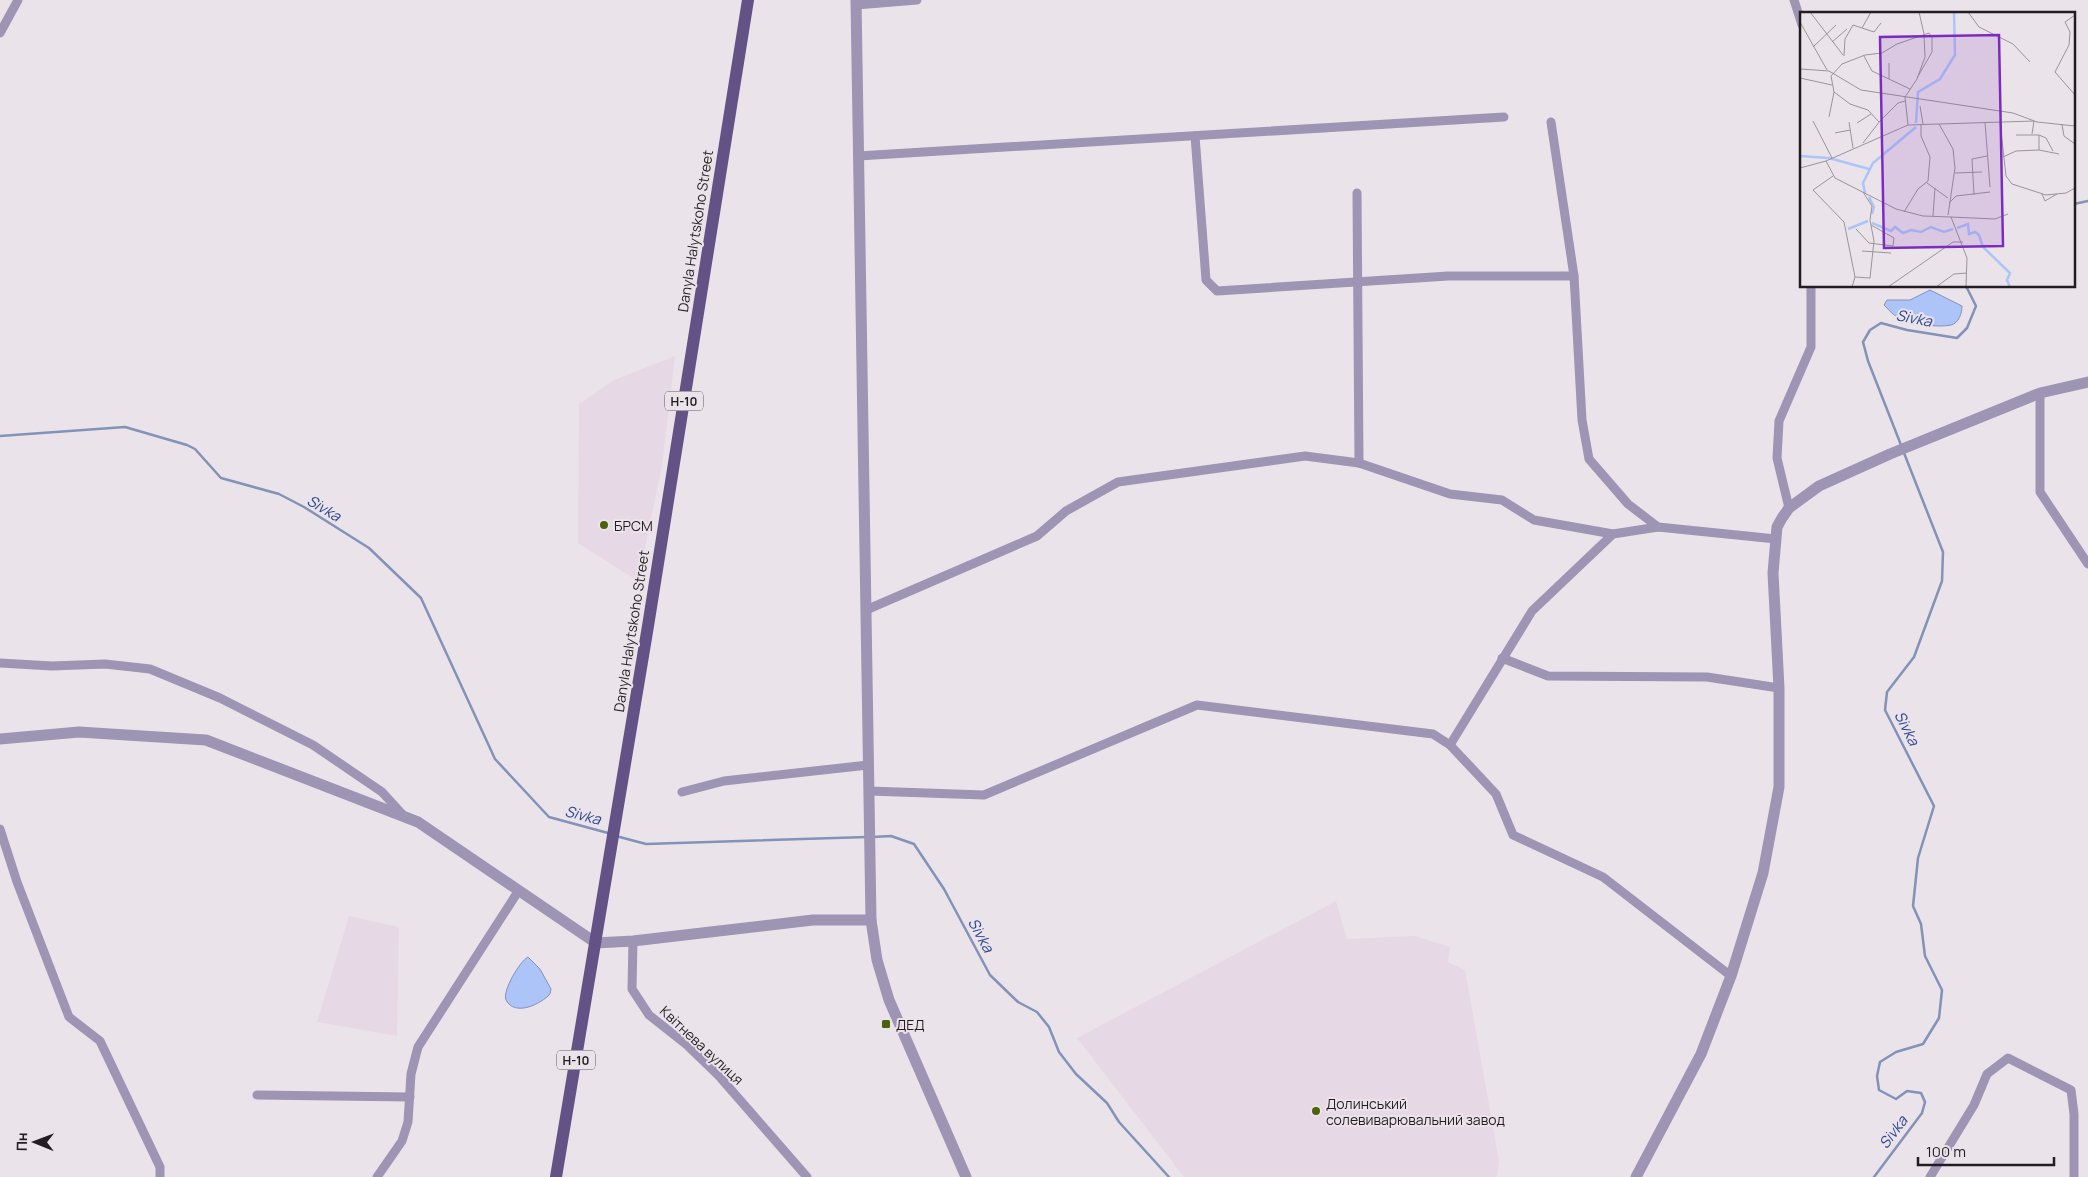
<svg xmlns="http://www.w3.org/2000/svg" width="2088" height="1177" viewBox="0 0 2088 1177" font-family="Manrope,sans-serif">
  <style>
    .built { fill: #e7d8e6 }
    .water { fill: #adc4f8; stroke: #8392b7 }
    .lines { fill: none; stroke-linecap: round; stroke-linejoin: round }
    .stream { stroke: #8392b7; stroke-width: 2.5 }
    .minor { stroke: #9d95b3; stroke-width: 9 }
    .tertiary { stroke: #9d95b3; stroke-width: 11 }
    .primary { stroke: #625285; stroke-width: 12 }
    .poi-dot { fill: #4c620d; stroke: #ebe3ea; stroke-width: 2 }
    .labels { text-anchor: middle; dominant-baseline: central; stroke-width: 4; stroke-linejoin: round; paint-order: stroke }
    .shield { fill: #ebe3ea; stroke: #5e585d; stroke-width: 1 }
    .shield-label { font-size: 12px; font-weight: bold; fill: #211d20 }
    .street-label { font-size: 14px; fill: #211d20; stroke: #ebe3ea }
    .poi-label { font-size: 14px; fill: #211d20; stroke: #ebe3ea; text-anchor: start }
    .water-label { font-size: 15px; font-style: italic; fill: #2e4892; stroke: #ebe3ea }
    .inset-river { fill: none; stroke: #adc4f8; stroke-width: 2.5 }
    .inset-road { fill: none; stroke: #9a9499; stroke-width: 1 }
    .view { fill: #7b2cbf; fill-opacity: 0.15; stroke: #7b2cbf; stroke-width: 2.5 }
    .inset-edge { fill: none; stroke: #211d20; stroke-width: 2.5 }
  </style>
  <rect width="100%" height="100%" fill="#ebe3ea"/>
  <g class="built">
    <polygon points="675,356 662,466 638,581 578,543 579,404 614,380"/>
    <polygon points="1336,901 1347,939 1415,936 1450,947 1448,962 1465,970 1499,1161 1497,1177 1184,1177 1077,1038"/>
    <polygon points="349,916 399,927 397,1036 317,1022"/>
  </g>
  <g class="water">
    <path d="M1930,290L1962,306C1962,313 1959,323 1951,325C1939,328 1911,324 1899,318C1894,316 1889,310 1884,305L1887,300H1910Z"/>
    <path d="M528,957L540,969L551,989L550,994C541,1004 515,1017 506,1000C502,991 520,961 528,957Z"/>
  </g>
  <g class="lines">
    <g class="stream">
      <polyline points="2074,204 2088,201"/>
      <polyline points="0,436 125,427 187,445 195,449 221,478 279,494 304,507 369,548 421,598 495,759 549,817 608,833"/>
      <polyline points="1901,445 1868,361 1863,342 1870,330 1881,323 1907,330 1957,338 1967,328 1976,306 1967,288 1964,286"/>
      <polyline points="616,836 646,844 867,837"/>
      <polyline points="872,837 891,836 914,844 944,889 990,975 1018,1002 1037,1012 1049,1027 1059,1052 1076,1074 1107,1103 1119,1122 1169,1177"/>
      <polyline points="1874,1177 1922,1113 1925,1102 1921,1093 1907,1091 1896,1099 1879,1090 1877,1076 1880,1062 1896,1052 1923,1044 1939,1018 1942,990 1925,956 1921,924 1913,906 1918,858 1934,806 1885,710 1887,692 1914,657 1942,581 1943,552 1904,453"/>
    </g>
    <g class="minor">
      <polyline points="1794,0 1802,25"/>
      <polyline points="856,5 917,0"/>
      <polyline points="0,33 18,0"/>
      <polyline points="1551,122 1574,276 1582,420 1589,459 1628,504 1658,527"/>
      <polyline points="1195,136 1206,280 1217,291 1448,276 1574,276"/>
      <polyline points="858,156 1504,117"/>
      <polyline points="1357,193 1359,463"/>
      <polyline points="2040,393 2040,492 2088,564"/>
      <polyline points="1789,508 1777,458 1779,421 1811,347 1811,286"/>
      <polyline points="866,610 1037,536 1066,511 1118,482 1305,456 1359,463 1450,494 1502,500 1534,520 1613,534 1658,527 1776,539"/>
      <polyline points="1502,658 1548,676 1707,677 1779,688"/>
      <polyline points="0,663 52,666 105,664 150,669 220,698 313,745 382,792 403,815"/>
      <polyline points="1450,745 1532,611 1613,534"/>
      <polyline points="869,791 984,795 1197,705 1433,734 1450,745 1496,794 1513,835 1603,877 1731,976"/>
      <polyline points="682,792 724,781 868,765"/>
      <polyline points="0,829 17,882 69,1017 100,1041 160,1167 160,1177"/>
      <polyline points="633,941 632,989 649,1015 687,1045 719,1076 807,1177"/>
      <polyline points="257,1095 410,1097"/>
      <polyline points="377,1177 402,1141 408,1122 411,1074 418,1047 519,890"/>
      <polyline points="1930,1177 1974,1105 1987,1074 2008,1058 2071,1090 2074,1114 2074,1177"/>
    </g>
    <g class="tertiary">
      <polyline points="856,0 871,920 877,960 889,1000 966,1177"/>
      <polyline points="0,739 79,732 206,740 418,822 596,943 633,941 813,920 871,920"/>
      <polyline points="1636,1177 1701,1054 1731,976 1763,873 1779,787 1779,688 1773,573 1777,527 1782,518 1789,508 1819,486 1890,454 2040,393 2088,382"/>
    </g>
    <polyline class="primary" points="556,1177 648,626 748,0"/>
  </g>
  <g class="poi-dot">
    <circle cx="604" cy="525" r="5"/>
    <rect x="881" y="1019" width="10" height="10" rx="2.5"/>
    <circle cx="1316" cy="1111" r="5"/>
  </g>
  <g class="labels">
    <g class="shield">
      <rect x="665" y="391.5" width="38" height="19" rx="4"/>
      <rect x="557" y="1050.5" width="38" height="19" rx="4"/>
    </g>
    <g class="shield-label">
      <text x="684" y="401">Н-10</text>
      <text x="576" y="1060">Н-10</text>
    </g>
    <g class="street-label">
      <text transform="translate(695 231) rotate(-81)">Danyla Halytskoho Street</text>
      <text transform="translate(631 631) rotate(-81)">Danyla Halytskoho Street</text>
      <text transform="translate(702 1045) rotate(43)">Квітнева вулиця</text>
    </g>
    <g class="poi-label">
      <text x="614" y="525">БРСМ</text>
      <text x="896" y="1024">ДЕД</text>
      <text x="1326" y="1103">Долинський<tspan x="1326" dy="16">солевиварювальний завод</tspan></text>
    </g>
    <g class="water-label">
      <text transform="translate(1914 318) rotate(11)">Sivka</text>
      <text transform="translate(324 508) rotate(31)">Sivka</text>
      <text transform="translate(1907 728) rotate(63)">Sivka</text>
      <text transform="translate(583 815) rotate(15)">Sivka</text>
      <text transform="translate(981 935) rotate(61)">Sivka</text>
      <text transform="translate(1893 1132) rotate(-53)">Sivka</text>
    </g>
  </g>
  <g transform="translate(1800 12)">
    <rect width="275" height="275" fill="#ebe3ea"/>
    <path class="inset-river" d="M116,111L118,80L140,67L155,43L154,0M0,144L29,146L69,157M65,181L63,171L73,151L116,115M69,185L74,195L72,202M72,211L91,219L95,215L103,221L111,218L121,220L131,215L144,220L153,217M157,216L168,212L169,222L175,220L179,223L183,235L210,261L207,268L210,275M48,217L68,209"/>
    <path class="inset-road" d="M10,0L43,43M168,0L179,15L213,32L230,50M275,3L265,10L270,20L269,33L255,60L275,83M0,10L27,58M62,16L71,0M32,30L47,17M13,35L36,13M44,44L45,27L53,13L74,20L81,11M64,44L72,59L110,77M89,51V67M0,57L29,59L61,78L213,101L237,110L275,114M0,66L32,73M34,80L50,92L68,98L79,110M120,94L123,112M29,105L34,80L31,64L42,52L65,43L82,41L97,32L129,21L132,25V40L117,66M13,109L32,146M49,110L53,136M185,110L190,175M200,110L206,164L212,172L246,183L266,181L275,176M57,111L71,102M139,112L153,137L155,156L148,203M108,113L105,85L117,67L125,45L124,22L119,0M262,113L264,124L275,132M35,121L50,118M216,123H239V138M239,123L246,126L253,139M63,131L80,109L98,91L105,89M203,145L216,139L239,138L259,142M26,149L35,166L96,197L123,204L151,205L167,246L166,275M0,156L26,149L108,113L234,109L232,122M155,161L182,160M33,164L13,178L44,210L55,265L52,275M127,171L148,186M242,182L245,189L257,182M174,183L172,147L187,144M149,191L156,184L190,180M104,200L118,177L128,169L130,145L121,124V112M133,204L135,176M151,205L195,207L208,202M56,217L69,231L93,234L94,226L71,213M62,239L91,241M55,265L70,266L74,229L70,208L72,194L63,180M88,275L153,230H163M136,275L154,262L167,261"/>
    <path class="view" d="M199,23L203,234L84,236L80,25Z"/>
    <rect width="275" height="275" class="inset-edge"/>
  </g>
  <g transform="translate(35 1142) rotate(271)" stroke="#ebe3ea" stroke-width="4" paint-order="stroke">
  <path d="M0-4L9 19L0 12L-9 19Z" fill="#211d20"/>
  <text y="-8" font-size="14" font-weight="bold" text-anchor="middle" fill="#211d20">Пн</text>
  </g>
  <path d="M1918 1157v8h136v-8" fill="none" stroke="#211d20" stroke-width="2.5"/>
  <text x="1926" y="1157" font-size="15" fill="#211d20" stroke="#ebe3ea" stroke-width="4" paint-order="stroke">100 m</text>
</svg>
